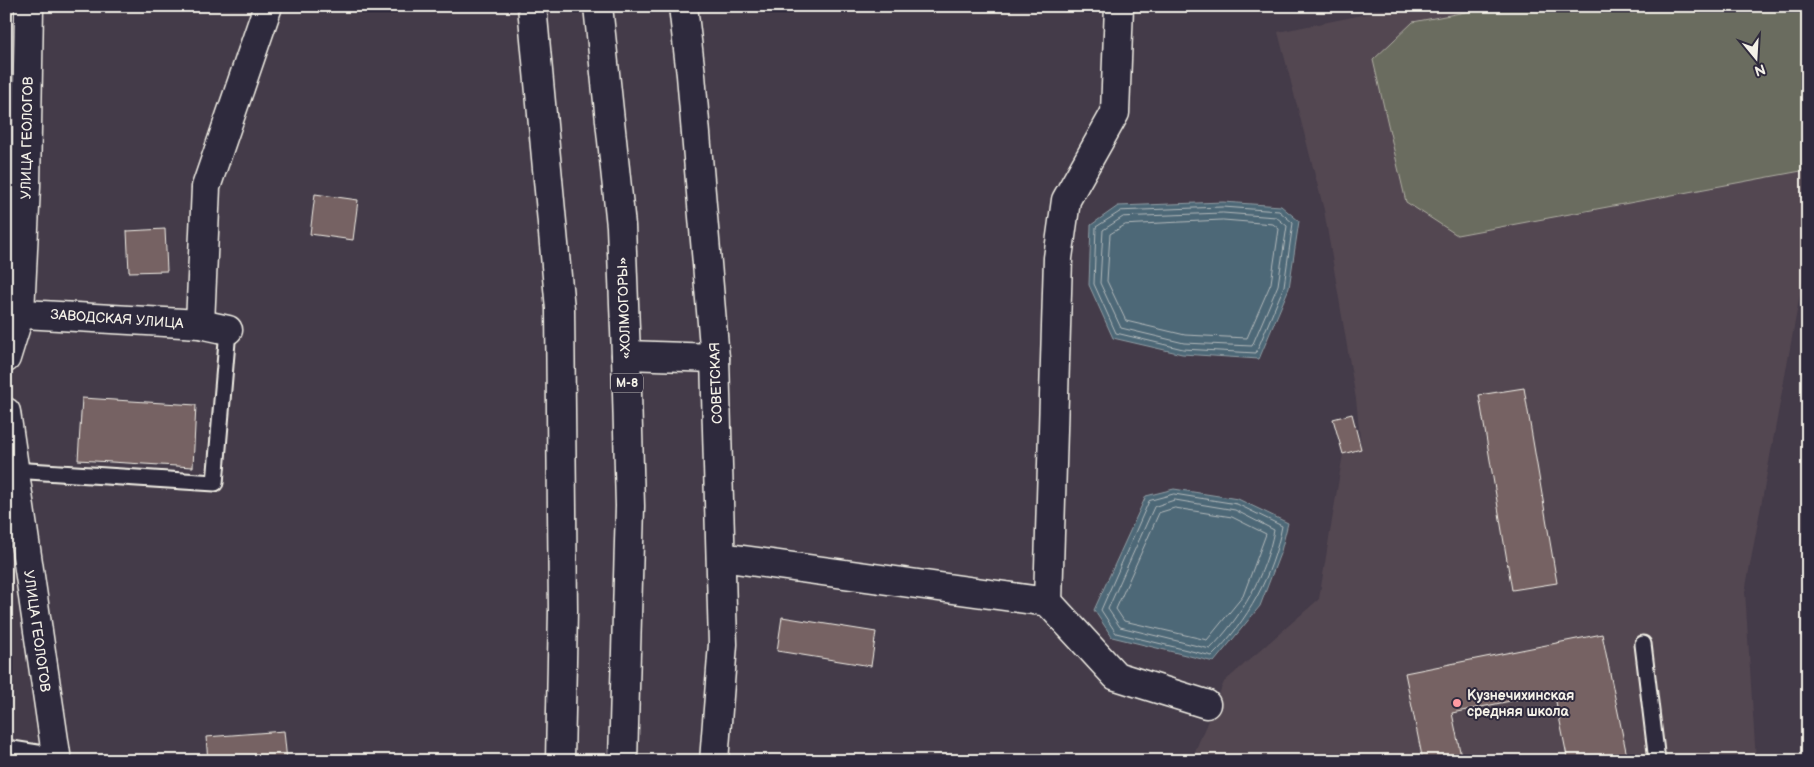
<svg xmlns="http://www.w3.org/2000/svg" width="1814" height="767" viewBox="0 0 1814 767" font-family="'Balsamiq Sans',sans-serif">
  <style>
    .built { fill: #534751 }
    .green { fill: #6a6c5e; stroke: #afaea3 }
    .water { fill: #4e6777; stroke: #909ea4 }
    .lines { fill: none; stroke-linecap: round; stroke-linejoin: round }
    .shore { stroke: #b2babb; stroke-width: 1 }
    .building { fill: #766264; stroke: #f4f1e8 }
    .service-casing { stroke: #f4f1e8; stroke-width: 19 }
    .minor-casing { stroke: #f4f1e8; stroke-width: 31 }
    .trunk-casing { stroke: #f4f1e8; stroke-width: 31 }
    .service { stroke: #2f2a3d; stroke-width: 15 }
    .minor { stroke: #2f2a3d; stroke-width: 28 }
    .trunk { stroke: #2f2a3d; stroke-width: 28 }
    .poi-dot { fill: #ff9aa2; stroke: #2f2a3d; stroke-width: 2 }
    .labels { text-anchor: middle; dominant-baseline: central; stroke-width: 4; stroke-linejoin: round; paint-order: stroke }
    .shield { fill: #2f2a3d; stroke: #b9b5b5; stroke-width: 1 }
    .shield-label { font-size: 12px; font-weight: bold; fill: #f4f1e8 }
    .street-label { font-size: 14px; fill: #f4f1e8; stroke: #2f2a3d }
    .poi-label { font-size: 14px; font-weight: bold; fill: #f4f1e8; stroke: #2f2a3d; text-anchor: start }
  </style>
  <rect width="100%" height="100%" fill="#443b49"/>
  <filter id="ink" filterUnits="userSpaceOnUse"><feTurbulence type="fractalNoise" baseFrequency=".02" numOctaves="2"/><feDisplacementMap in="SourceGraphic" scale="10" xChannelSelector="R" yChannelSelector="G"/><feConvolveMatrix kernelMatrix="1 2 1 2 8 2 1 2 1" color-interpolation-filters="sRGB"/></filter>
  <g filter="url(#ink)">
    <polygon class="built" points="1407,6 1808,6 1808,251 1745,592 1756,761 1191,761 1224,682 1319,599 1343,454 1361,448 1356,399 1324,210 1278,32"/>
    <polygon class="green" points="1497,6 1808,6 1808,164 1801,171 1457,235 1406,202 1373,60 1413,22"/>
    <g class="water">
      <polygon points="1223,202 1281,206 1299,221 1289,288 1259,359 1182,354 1113,338 1089,285 1091,225 1118,206"/>
      <polygon points="1174,489 1238,499 1288,523 1281,551 1260,606 1214,662 1112,637 1094,610 1146,496"/>
    </g>
    <g class="lines">
      <g class="shore">
        <polygon points="1223,207 1279,211 1293,223 1284,286 1256,353 1183,349 1116,333 1094,284 1096,227 1121,211"/>
        <polygon points="1223,213 1276,217 1287,226 1278,285 1252,346 1184,343 1121,328 1100,283 1103,230 1123,217"/>
        <polygon points="1223,220 1273,224 1279,229 1271,283 1247,338 1185,335 1126,321 1107,281 1110,234 1125,225"/>
        <path d="M1174,494L1237,504L1282,526C1273,575 1248,621 1212,656L1116,633L1101,610L1149,501Z"/>
        <path d="M1175,500L1235,510L1274,530C1266,574 1242,617 1210,649L1120,627L1108,609L1154,507Z"/>
        <polygon points="1175,508 1232,517 1266,534 1243,596 1207,640 1124,621 1116,609 1159,513"/>
      </g>
    </g>
    <g class="building">
      <polygon points="315,194 358,200 353,240 310,234"/>
      <polygon points="165,229 167,271 129,272 127,231"/>
      <polygon points="1524,388 1557,583 1512,590 1479,395"/>
      <polygon points="82,398 196,405 193,467 78,460"/>
      <polygon points="1352,414 1361,449 1343,454 1333,419"/>
      <polygon points="782,617 876,632 871,666 777,651"/>
      <polygon points="1602,634 1628,761 1568,761 1554,692 1452,713 1462,761 1423,761 1405,673"/>
      <polygon points="284,731 287,761 208,761 206,737"/>
    </g>
    <g class="lines">
      <defs>
        <g id="service">
          <polyline points="13,470 215,483 228,330"/>
          <polyline points="1643,644 1657,761"/>
          <polyline points="6,748 56,756"/>
        </g>
        <g id="minor">
          <polyline points="683,6 691,75 715,358 723,644 714,761"/>
          <polyline points="6,313 200,324 228,330"/>
          <polyline points="200,324 206,187 268,6"/>
          <polyline points="626,355 715,358"/>
          <polyline points="6,358 20,313 26,186 29,6"/>
          <polyline points="6,412 57,761"/>
          <polyline points="721,557 1048,602 1058,258 1066,200 1115,113 1119,6"/>
          <polyline points="1048,602 1116,676 1206,704"/>
        </g>
        <g id="trunk">
          <polyline points="532,6 560,309 563,610 560,761"/>
          <polyline points="598,6 621,226 626,355 630,506 623,761"/>
        </g>
      </defs>
      <use href="#service" class="service-casing"/>
      <use href="#minor" class="minor-casing"/>
      <use href="#trunk" class="trunk-casing"/>
      <use href="#service" class="service"/>
      <use href="#minor" class="minor"/>
      <use href="#trunk" class="trunk"/>
    </g>
  </g>
  <circle class="poi-dot" cx="1457" cy="703" r="5"/>
  <g class="labels">
    <rect class="shield" x="611" y="373.5" width="32" height="19" rx="4"/>
    <g class="shield-label">
      <text x="627" y="383">М-8</text>
    </g>
    <g class="street-label">
      <text transform="translate(27 138) rotate(-89)">УЛИЦА ГЕОЛОГОВ</text>
      <text transform="translate(624 308) rotate(-92)">«ХОЛМОГОРЫ»</text>
      <text transform="translate(117 319) rotate(4)">ЗАВОДСКАЯ УЛИЦА</text>
      <text transform="translate(716 383) rotate(-92)">СОВЕТСКАЯ</text>
      <text transform="translate(37 631) rotate(82)">УЛИЦА ГЕОЛОГОВ</text>
    </g>
    <g class="poi-label">
      <text x="1467" y="695">Кузнечихинская<tspan x="1467" dy="16">средняя школа</tspan></text>
    </g>
  </g>
  <rect width="1814" height="767" fill="none" stroke="#2f2a3d" stroke-width="25"/>
  <rect x="12" y="12" width="1789" height="742" fill="none" stroke="#f4f1e8" stroke-width="2" filter="url(#ink)"/>
  <g transform="translate(1756 58) rotate(162)" stroke="#2f2a3d" stroke-width="4" paint-order="stroke">
  <path d="M0-4L9 19L0 12L-9 19Z" fill="#f4f1e8"/>
  <text y="-8" font-size="14" font-weight="bold" text-anchor="middle" fill="#f4f1e8">N</text>
  </g>
</svg>
